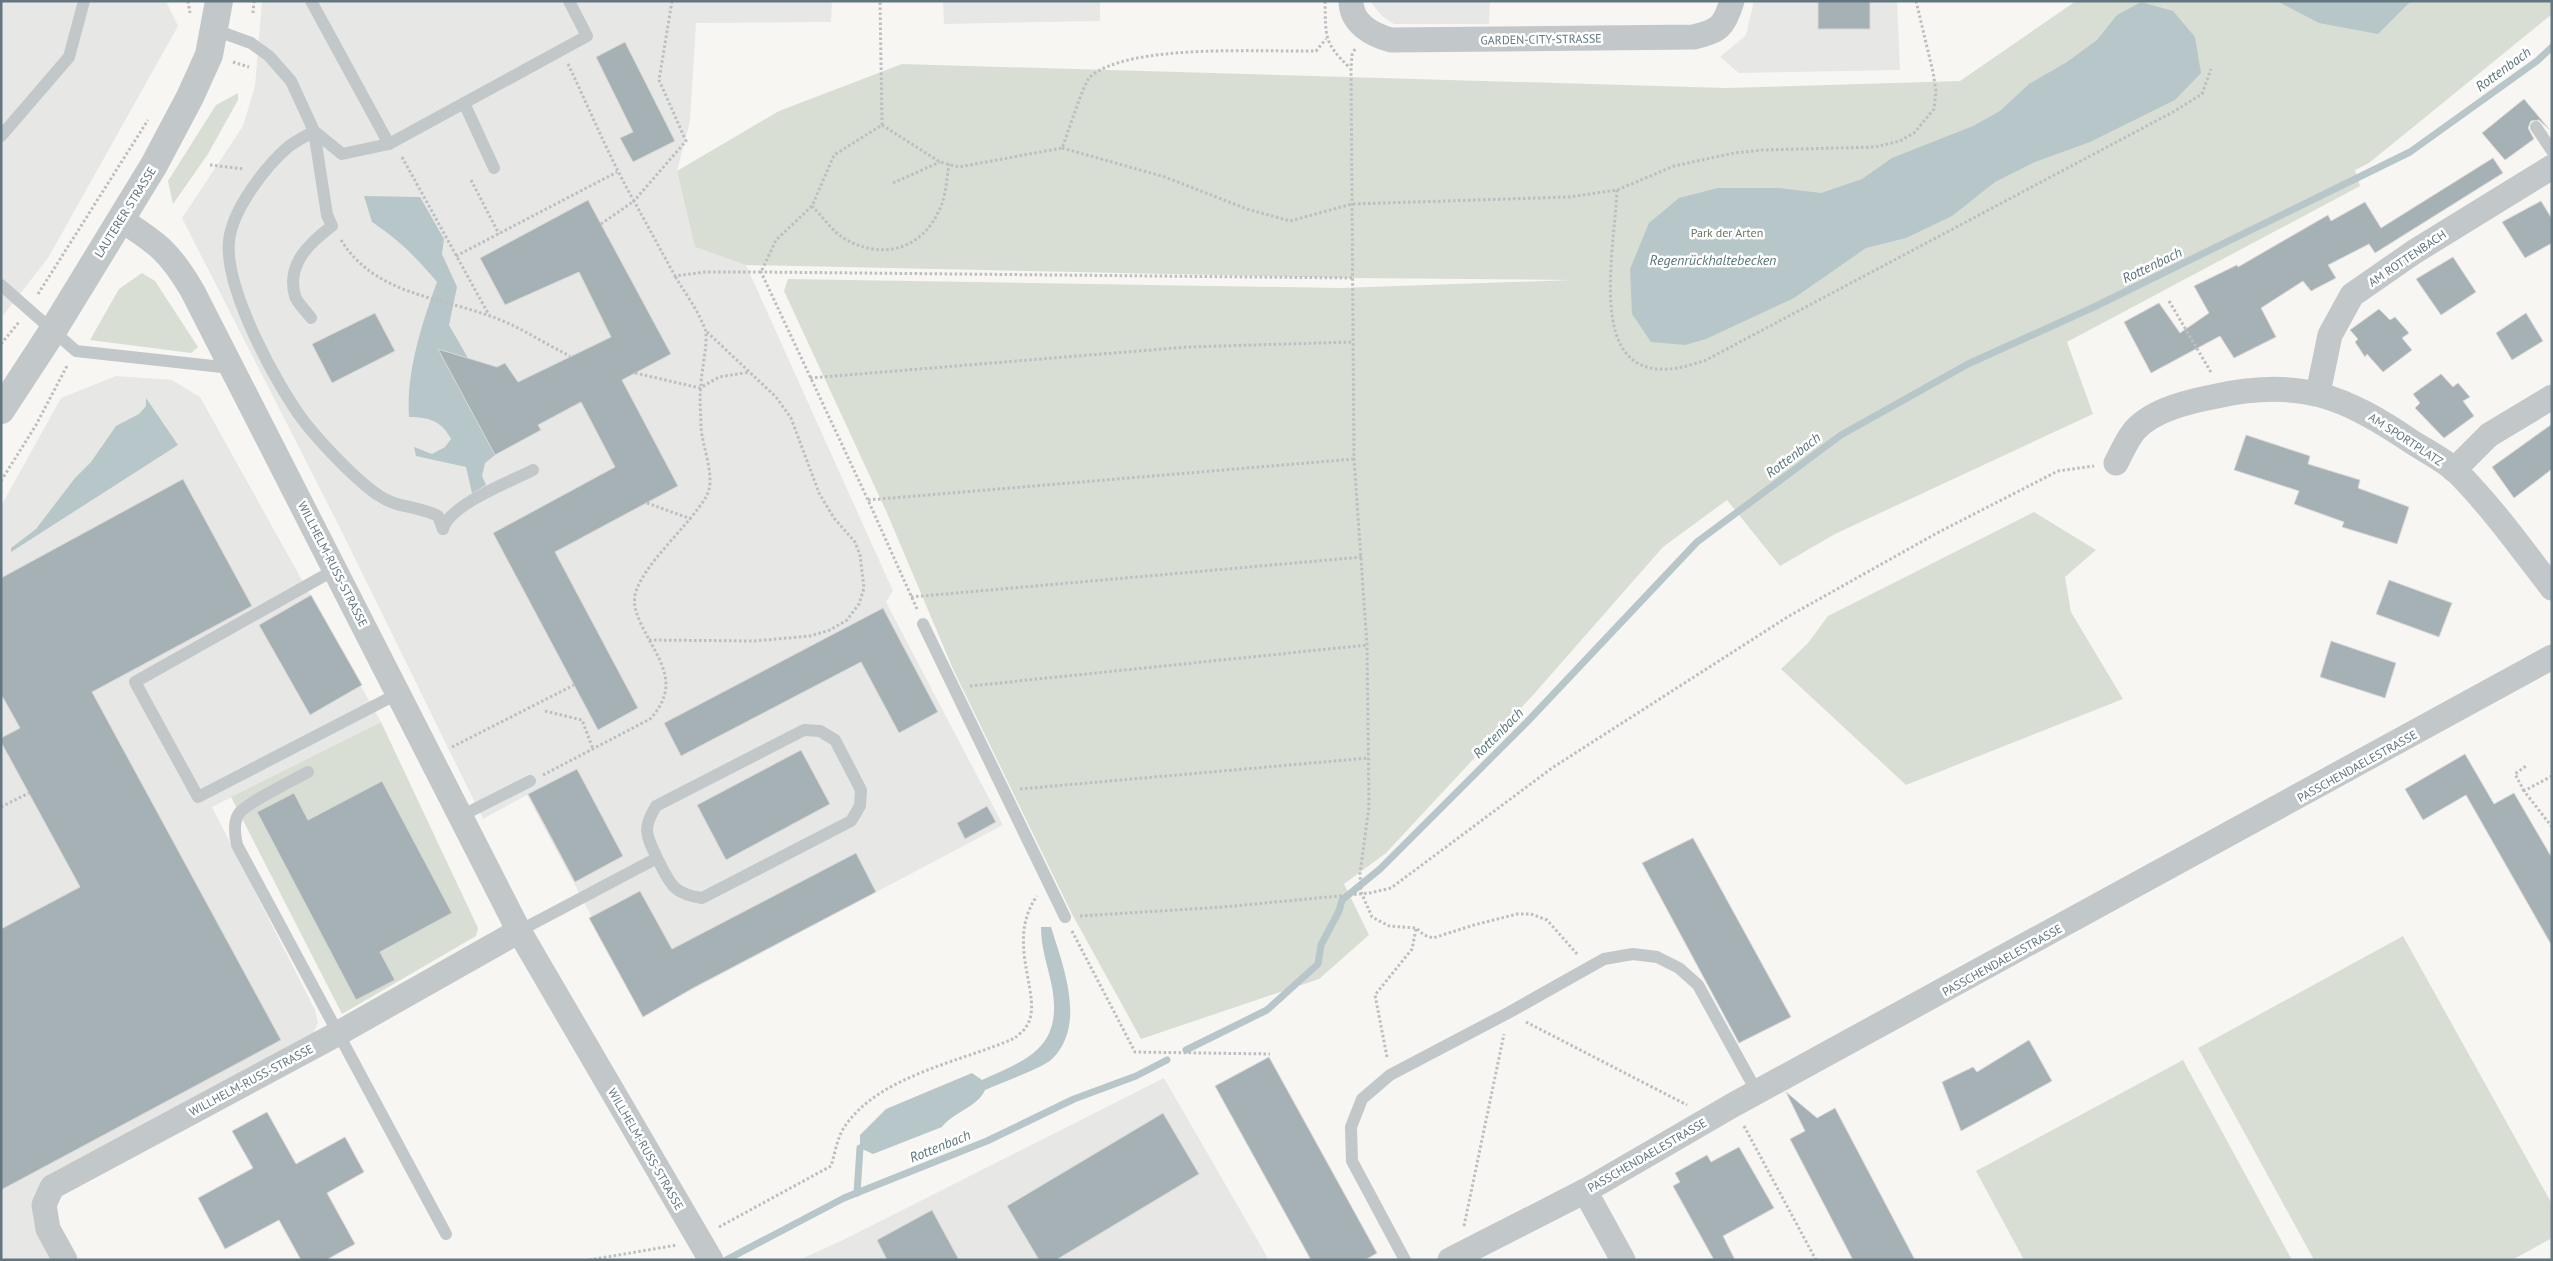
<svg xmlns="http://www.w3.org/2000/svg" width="2553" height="1261" viewBox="0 0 2553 1261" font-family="'PT Sans',sans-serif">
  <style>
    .built { fill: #e7e8e6 }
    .green { fill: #d9ded4 }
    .water { fill: #b7c6c8 }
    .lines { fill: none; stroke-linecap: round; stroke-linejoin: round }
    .stream { stroke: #b7c6c8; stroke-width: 7 }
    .building { fill: #a6b1b5; stroke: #d8d8d6 }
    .path { stroke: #bcbfc1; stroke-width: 3; stroke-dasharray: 2.5 2.5; stroke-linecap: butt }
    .service { stroke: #c2c7c9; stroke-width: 12 }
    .minor { stroke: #c2c7c9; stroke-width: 25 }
    .tertiary { stroke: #c2c7c9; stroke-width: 28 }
    .labels { text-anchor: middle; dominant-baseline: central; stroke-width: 5; stroke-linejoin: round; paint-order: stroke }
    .street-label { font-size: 12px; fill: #61767f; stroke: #fff }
    .park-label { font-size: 12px; fill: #677760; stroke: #fff }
    .water-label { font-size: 14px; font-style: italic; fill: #5b767a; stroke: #fff }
  </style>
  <rect width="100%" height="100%" fill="#f7f6f3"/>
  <g class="built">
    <polygon points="1,1 166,1 178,26 48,258 1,318"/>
    <polygon points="262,1 832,1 831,22 696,23 690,121 677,171 696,247 746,265 893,591 886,602 1003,825 644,1015 527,795 483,819 339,526 182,218 243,126 255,86"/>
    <polygon points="943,1 1100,1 1100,21 944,24"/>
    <polygon points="1370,1 1490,1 1489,24 1394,24 1382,16"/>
    <polygon points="1754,1 1897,1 1900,70 1739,73 1720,57 1746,35"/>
    <polygon points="116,376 172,380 200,397 381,722 212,807 315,1010 318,1023 312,1035 48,1175 34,1209 56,1260 1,1260 1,506 61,398"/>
    <polygon points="1164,1078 1269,1260 799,1260 843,1240"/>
  </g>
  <g class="green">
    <polygon points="2076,1 2552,1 2552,14 2369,163 2355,170 2360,186 2067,342 2093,414 1835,534 1780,566 1727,500 1663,547 1534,694 1386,853 1344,884 1369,935 1319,979 1141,1039 1072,914 953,669 887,513 784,291 788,279 1340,288 1572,280 1352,278 746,265 695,247 677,171 779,111 902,64 1726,88 1960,81"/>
    <polygon points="238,93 238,100 208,154 173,204 168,181 216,105"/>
    <polygon points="142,273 155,281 198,347 191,353 90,340 119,289"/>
    <polygon points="2034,512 2096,550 2065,577 2071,612 2123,699 1906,785 1781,669 1808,643 1828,616"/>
    <polygon points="381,722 478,928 476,936 342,1014 231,797"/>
    <polygon points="2403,936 2552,1204 2552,1238 2512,1260 2314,1260 2198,1048"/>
    <polygon points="2183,1060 2292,1260 2024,1260 1976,1171"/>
  </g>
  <g class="water">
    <polygon points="2277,1 2411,1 2378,34 2319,23"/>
    <polygon points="2141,2 2173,11 2195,37 2201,73 2175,100 2090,142 2035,162 1995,182 1952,216 1906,238 1866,248 1794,298 1706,339 1685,345 1651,342 1632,314 1630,269 1649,223 1679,198 1718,188 1779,188 1821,193 1862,179 1892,158 1973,126 2000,111 2029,84 2067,62 2097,40 2117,15"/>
    <path d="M364,196L420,197L444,239L442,254L457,287L449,325L468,358L439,350L495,455L485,463L482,476L486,485L472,493L466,467L416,456L414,447L432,454L445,447L451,439C442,421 429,417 409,417C406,372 422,323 437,282C417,258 398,239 372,222Z"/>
    <polygon points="146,398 178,445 11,552 11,548 36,529 75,478 91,462 116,426 139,414 146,406"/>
    <path d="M1041,927H1051C1063,966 1087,1025 1052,1059C1045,1067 998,1084 985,1090C978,1107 953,1112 942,1127L873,1154L860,1148V1135L886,1109L972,1073L982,1080C1028,1059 1063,1048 1052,987C1048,966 1041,949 1041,927Z"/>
  </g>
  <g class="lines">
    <g class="stream">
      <polyline points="1186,1050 1267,1010 1318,964 1321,945 1339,911 1342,900 1380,869 1527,722 1697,542 1841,435 1968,364 2094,307 2410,152 2537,61 2552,47"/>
      <polyline points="857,1193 860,1148"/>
      <polyline points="726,1260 844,1198 987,1141 1074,1099 1136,1076 1167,1060"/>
    </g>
  </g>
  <g class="building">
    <rect x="1818" y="1" width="52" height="28"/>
    <polygon points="625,42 675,141 633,162 620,138 633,132 596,57"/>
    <polygon points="2524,99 2549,129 2539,120 2531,121 2528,128 2534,139 2505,160 2482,133"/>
    <polygon points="2493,158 2503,173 2375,253 2369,244 2328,265 2336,278 2311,291 2303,281 2261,308 2276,337 2234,358 2220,336 2151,373 2124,322 2159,303 2180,333 2209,313 2194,286 2237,265 2238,267 2328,215 2331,221 2365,202 2381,228"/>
    <polygon points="588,200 671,354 622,380 678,486 555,552 638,708 598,730 493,533 615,467 581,402 538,425 541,430 495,455 438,349 497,367 505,363 518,382 611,337 579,272 505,305 480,258"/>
    <polygon points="2541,201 2552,219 2552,243 2525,258 2502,222"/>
    <polygon points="2453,257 2476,292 2441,315 2416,279"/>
    <polygon points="2379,309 2390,320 2395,317 2409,333 2402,338 2412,350 2383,372 2367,354 2365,357 2355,342 2358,339 2350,330"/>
    <polygon points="375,313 395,351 332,383 312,344"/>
    <polygon points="2526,313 2543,341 2512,360 2496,333"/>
    <polygon points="2441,374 2453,387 2458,383 2470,397 2463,401 2474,416 2444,438 2415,408 2420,403 2413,394"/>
    <polygon points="2552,424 2552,469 2514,498 2492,467"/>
    <polygon points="2246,435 2310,456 2308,464 2360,480 2358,488 2409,507 2397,544 2342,527 2344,522 2294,504 2299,491 2234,470"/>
    <polygon points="183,479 252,606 92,692 281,1040 1,1190 1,929 80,887 1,742 1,738 20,728 1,694 1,578"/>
    <polygon points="2389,580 2452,603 2439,637 2376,614"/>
    <polygon points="311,595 362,685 310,715 259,625"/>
    <polygon points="883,608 938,712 899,733 861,662 681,756 664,723"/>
    <polygon points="2331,641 2396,663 2385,698 2320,677"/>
    <polygon points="801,750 830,804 726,860 697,805"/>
    <polygon points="2465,754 2494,804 2514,793 2552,858 2552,946 2466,795 2423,820 2405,789"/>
    <polygon points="577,769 623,856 575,882 528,794"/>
    <polygon points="382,781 452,913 380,952 395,980 356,1000 257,812 294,793 308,820"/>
    <polygon points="987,806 996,822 965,839 957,823"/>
    <polygon points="1693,838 1791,1017 1739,1043 1642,863"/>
    <polygon points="856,853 876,892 693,988 643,1017 589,918 640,891 672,949"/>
    <polygon points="2029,1040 2052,1081 1961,1131 1942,1082 1973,1067 1977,1072"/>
    <polygon points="1269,1057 1377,1253 1365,1260 1311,1260 1215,1086"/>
    <polygon points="1786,1092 1817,1118 1835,1108 1915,1260 1853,1260 1790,1139 1805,1131"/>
    <polygon points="267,1112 296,1164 345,1137 364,1172 327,1193 355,1244 326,1260 301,1260 279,1220 225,1249 198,1198 253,1168 232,1131"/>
    <polygon points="1163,1113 1199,1174 1056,1260 1039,1260 1007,1206"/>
    <polygon points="1739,1147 1774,1208 1723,1236 1735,1260 1714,1260 1673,1186 1680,1182 1675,1173 1707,1155 1711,1162"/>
    <polygon points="932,1210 959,1260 887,1260 877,1240"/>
  </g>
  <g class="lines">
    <g class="path">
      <polyline points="188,1 190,13"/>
      <polyline points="672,1 659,80 686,141 634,201 675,276 705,272 761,272 776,240 812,206 834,155 882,125 880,1"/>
      <path d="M1325,1C1326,37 1323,42 1350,68"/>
      <polyline points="253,13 254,1"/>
      <polyline points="1355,49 1352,55 1351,68 1354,459 1367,645 1369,807 1360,873 1361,892 1372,917 1389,926 1416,928 1424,935 1433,938 1474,925 1517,914 1531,914 1547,920 1578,955"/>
      <polyline points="233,62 249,67"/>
      <path d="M568,64C590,110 609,157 634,201L601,224"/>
      <path d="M882,125L940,162L959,167L1062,148C1067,136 1083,84 1090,77C1128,43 1263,52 1316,51L1326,39"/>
      <polyline points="1062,148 1165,177 1247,209 1290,221 1352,204 1569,197 1617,190 1674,166 1734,153 1762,150 1875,147 1900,141 1914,133 1934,109 1936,91 1933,72 1916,1"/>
      <polyline points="402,157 489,315"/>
      <polyline points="210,165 244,169"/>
      <polyline points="471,180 499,234"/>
      <polyline points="893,183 940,162"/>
      <path d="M1617,190C1614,262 1579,407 1706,360L2173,112L2202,94L2211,69"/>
      <path d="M812,206C822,216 833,232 845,239C883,261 924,249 941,206C946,194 947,177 949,164"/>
      <path d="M341,240C374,293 433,296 487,315C516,324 543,343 570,356"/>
      <polyline points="456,256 617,172"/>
      <polyline points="38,294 148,120"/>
      <polyline points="2169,301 2212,374"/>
      <polyline points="1,344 19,322"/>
      <polyline points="635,373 700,388 719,377 750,372"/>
      <polyline points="810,378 1187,347 1353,342"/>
      <polyline points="1,481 36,425 68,364"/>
      <polyline points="868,500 1354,459"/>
      <polyline points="647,503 691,519"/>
      <polyline points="911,597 1362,557"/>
      <polyline points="917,609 868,500 761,272 1352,278"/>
      <polyline points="649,640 754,641 810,636 830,630 847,620 859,604 864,588 860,555 855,542 834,518 819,493 791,418 776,397 706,331"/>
      <polyline points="970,686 1367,645"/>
      <polyline points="545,711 582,720 593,749"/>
      <polyline points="452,747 574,685"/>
      <path d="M543,775L650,719C682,684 659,661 641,624C637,614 633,607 635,595C642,565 688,527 706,497C717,479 702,447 701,427C701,413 699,399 701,385C701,372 709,339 705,329C698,310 685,293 675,276"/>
      <polyline points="2552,776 2524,791 2552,827"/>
      <polyline points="1020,789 1368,758"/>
      <polyline points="2524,791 2515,774 2526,766"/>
      <polyline points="1,807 29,793"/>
      <polyline points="1080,916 1223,907 1370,893 1391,888 1552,768 1789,616 1937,533 2058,471 2094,466"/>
      <polyline points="1072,931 1135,1052 1270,1054"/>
      <polyline points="1526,1022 1687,1105"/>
      <polyline points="1387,1057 1375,995 1412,949 1416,929"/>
      <polyline points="1744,1126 1816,1260"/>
      <polyline points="1464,1226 1504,1034"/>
      <path d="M719,1227L831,1166C835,1154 837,1137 845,1126C880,1075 961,1062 1015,1038C1018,1035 1024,1031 1026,1027C1046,999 1003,944 1037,896"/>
      <polyline points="589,1260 677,1245"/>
    </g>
    <g class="service">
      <polyline points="311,1 389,144"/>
      <polyline points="215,30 251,43 269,56 291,81 314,131 342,154 389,144 587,36 569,1"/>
      <polyline points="464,103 494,168"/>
      <polyline points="2536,127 2552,151"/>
      <polyline points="1,136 69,57 84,1"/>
      <polyline points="1,285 76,351 231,368"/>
      <path d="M311,318C307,312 297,303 295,296C286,265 309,243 332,226L327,215L314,131C306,136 296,141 288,147C265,167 232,210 229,241C224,288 277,387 306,424C323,445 356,480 378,495C396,508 419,506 438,516L443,529"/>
      <path d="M443,529C450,504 510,482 533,470"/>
      <polyline points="336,569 135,682 198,797 399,693"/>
      <polyline points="923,624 1065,917"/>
      <path d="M308,772C294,780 245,803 238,815C233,824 235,836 237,845L446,1234"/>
      <polyline points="461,816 530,781"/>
      <path d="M519,931L657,858C646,835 642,829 656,806L804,730L820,731L835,740L861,790L860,806L851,821L702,898C672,894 670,883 657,858"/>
      <polyline points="1405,1260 1352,1161 1351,1127 1362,1099 1390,1075 1508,1013 1604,959 1633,954 1657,957 1679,968 1698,985 1758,1094"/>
    </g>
    <g class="minor">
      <path d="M1351,1C1351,24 1373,35 1391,40L1694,37C1719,31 1724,27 1732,1"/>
      <path d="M120,219C157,243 169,251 192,290L519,931L711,1260"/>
      <polyline points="2318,393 2330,335 2352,295 2414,252 2552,167"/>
      <path d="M2116,463C2122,452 2127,439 2135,430C2154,409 2191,401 2217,396C2300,378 2344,396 2412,442C2426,451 2444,460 2456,471C2492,507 2521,548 2552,588"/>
      <polyline points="2454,470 2489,435 2552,397"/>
      <polyline points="1585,1191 1623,1260"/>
      <polyline points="65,1260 48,1229 44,1205 52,1187 337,1034 519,931"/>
      <polyline points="1450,1260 1585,1191 1733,1105 2552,657"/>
    </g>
    <polyline class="tertiary" points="1,410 52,332 154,165 190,97 209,55 219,1"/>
  </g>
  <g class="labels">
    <g class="street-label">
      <text transform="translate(1541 39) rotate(-1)">GARDEN-CITY-STRASSE</text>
      <text transform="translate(125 212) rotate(-58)">LAUTERER STRASSE</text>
      <text transform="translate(2407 258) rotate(-34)">AM ROTTENBACH</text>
      <text transform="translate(2406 439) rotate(33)">AM SPORTPLATZ</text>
      <text transform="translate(333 564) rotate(63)">WILLHELM-RUSS-STRASSE</text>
      <text transform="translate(2357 766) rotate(-29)">PASSCHENDAELESTRASSE</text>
      <text transform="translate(2002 960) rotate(-29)">PASSCHENDAELESTRASSE</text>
      <text transform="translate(251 1080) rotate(-28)">WILLHELM-RUSS-STRASSE</text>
      <text transform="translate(646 1149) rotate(60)">WILLHELM-RUSS-STRASSE</text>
      <text transform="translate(1647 1155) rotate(-30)">PASSCHENDAELESTRASSE</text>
    </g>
    <g class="park-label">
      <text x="1727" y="232">Park der Arten</text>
    </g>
    <g class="water-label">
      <text transform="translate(2503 69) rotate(-36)">Rottenbach</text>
      <text x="1713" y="260">Regenrückhaltebecken</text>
      <text transform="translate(2152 265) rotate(-26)">Rottenbach</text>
      <text transform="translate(1793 455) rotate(-37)">Rottenbach</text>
      <text transform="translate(1498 733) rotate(-45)">Rottenbach</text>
      <text transform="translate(940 1146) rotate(-22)">Rottenbach</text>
    </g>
  </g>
  <rect width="2553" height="1261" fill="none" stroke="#61767f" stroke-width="5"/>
</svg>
